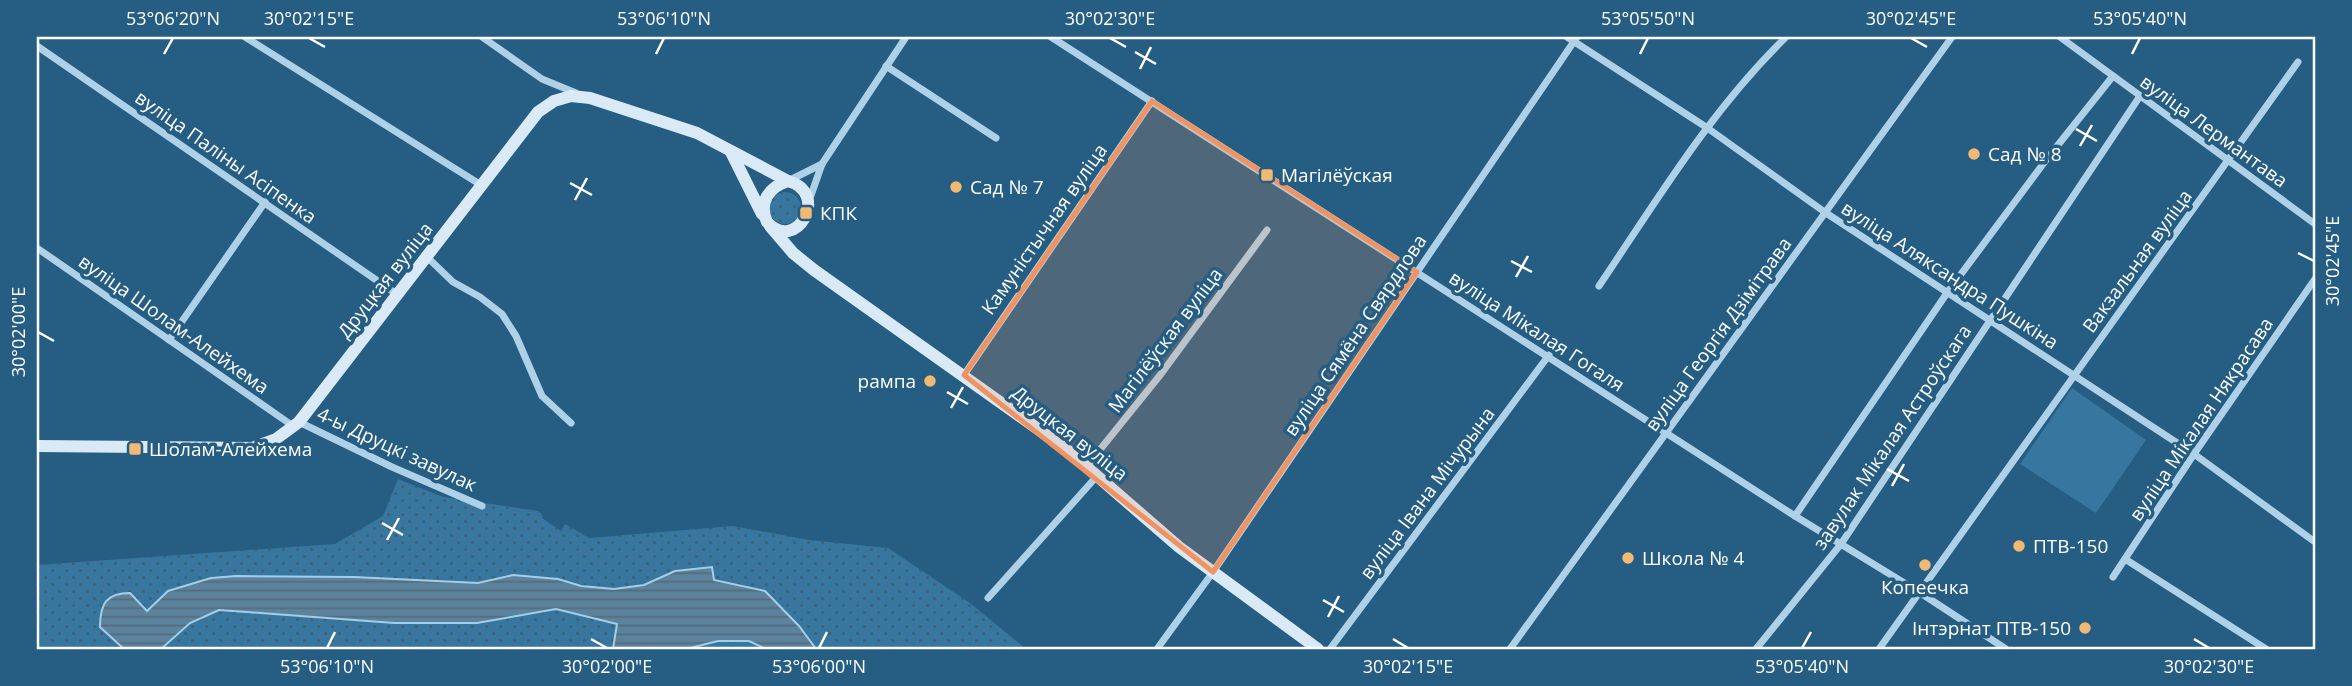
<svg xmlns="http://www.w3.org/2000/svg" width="2352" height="686" viewBox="0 0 2352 686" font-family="'Open Sans',sans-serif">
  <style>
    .grass { fill: url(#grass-dots) }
    .park { fill: #37769f }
    .water { fill: url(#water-rules); stroke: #a3cee8; stroke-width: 2 }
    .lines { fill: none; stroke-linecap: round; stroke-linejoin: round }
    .minor { stroke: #afd1e7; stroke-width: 7 }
    .secondary { stroke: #d9eaf6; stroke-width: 12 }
    .marked { fill: #f09361; fill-opacity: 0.2; stroke: #f09361; stroke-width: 5; stroke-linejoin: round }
    .ticks { fill: none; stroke: #fff; stroke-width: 2.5 }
    .poi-dot { fill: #f0b974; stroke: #265d83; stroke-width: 2.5 }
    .labels { text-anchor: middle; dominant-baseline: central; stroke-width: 7; stroke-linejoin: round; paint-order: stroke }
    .street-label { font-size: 19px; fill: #fff; stroke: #265d83 }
    .poi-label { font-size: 19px; fill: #fff; stroke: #265d83; text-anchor: start }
    .neatline { fill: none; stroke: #fff; stroke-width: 2.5 }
    .ticks-label { font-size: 18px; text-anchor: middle; fill: #fff }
  </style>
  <defs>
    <pattern id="grass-dots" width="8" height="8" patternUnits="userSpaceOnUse" patternTransform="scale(1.75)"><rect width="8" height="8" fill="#37769f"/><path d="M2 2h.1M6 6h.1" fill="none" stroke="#435f71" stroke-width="1.8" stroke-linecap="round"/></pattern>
    <pattern id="water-rules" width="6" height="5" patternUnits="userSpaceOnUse" patternTransform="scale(1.75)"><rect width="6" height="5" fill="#5c839d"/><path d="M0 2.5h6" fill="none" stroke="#556a79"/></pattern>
  </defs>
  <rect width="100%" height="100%" fill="#265d83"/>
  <g class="grass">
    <circle cx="785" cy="208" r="16"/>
    <polygon points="398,479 443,497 538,511 543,515 542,518 561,531 565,524 589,538 733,526 809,540 888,548 970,603 1026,649 816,649 799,626 765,591 714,580 711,567 613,649 37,649 37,565 335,544 383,516"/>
    <polygon points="718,641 749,641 766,649 687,649"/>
  </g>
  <polygon class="park" points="2072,388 2146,440 2096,513 2020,464"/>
  <path class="water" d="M712,567L714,580L765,591L799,626L816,649H766L749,641H718L686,649H613L617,624L556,609L477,623H394L219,610L190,623L161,649H124L100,627C100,604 106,593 130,593L147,611L168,591L211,578L236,576L354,577L478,583L513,575L558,579L581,586L614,589L644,585L675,571Z"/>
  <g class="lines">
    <g class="minor">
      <polyline points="245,37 481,185"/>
      <polyline points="482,37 542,79 576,93"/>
      <polyline points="1051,37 1795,516 1919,592 2006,649"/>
      <polyline points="1567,37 1706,127 1826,213 2194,454 2315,542"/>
      <polyline points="2060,37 2315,224"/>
      <polyline points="37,46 398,295"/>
      <polyline points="886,66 996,138"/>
      <polyline points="788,181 822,164"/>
      <polyline points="809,201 822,164 906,37"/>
      <polyline points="37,248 293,426"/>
      <polyline points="427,257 453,282 480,297 502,314 516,336 542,396 571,423"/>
      <path d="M1599,286C1657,200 1711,110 1786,37"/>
      <polyline points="169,340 265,202"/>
      <polyline points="964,375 1152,101"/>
      <polyline points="299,422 392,467 482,506"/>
      <polyline points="1086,467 1161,374 1267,230"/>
      <polyline points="1795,516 1947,293 2046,160 2113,76"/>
      <polyline points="2125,559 2266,649"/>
      <polyline points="2113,577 2194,454 2315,279"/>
      <polyline points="988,598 1097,476"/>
      <polyline points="1157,649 1213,572 1577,37"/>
      <polyline points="1330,649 1549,355"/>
      <polyline points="1510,649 1952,37"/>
      <polyline points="1756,649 1841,544 2140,96"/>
      <polyline points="1879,649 2298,62"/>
    </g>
    <g class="secondary">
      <polyline points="731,152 762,214"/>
      <path d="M788,181C831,193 796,254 767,222C758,202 769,187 788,181Z"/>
      <polyline points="770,226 793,253 814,270 1066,449 1179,547 1318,649"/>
      <polyline points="37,446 252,448 276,439 299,422 538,112 554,101 571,96 590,98 697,133 788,181"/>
    </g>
  </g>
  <path class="marked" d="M1152,101L1417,272L1213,572L964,375Z"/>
  <path class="ticks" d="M309,38L325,47M1110,38L1126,47M1911,38L1927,47M1135,52L1156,64M164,54L173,38M656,54L664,38M1640,54L1648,38M2132,54L2140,38M1140,69L1151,47M2076,129L2097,141M2080,146L2092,125M570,183L592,195M575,200L587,178M2298,253L2314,261M1511,261L1532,272M1516,277L1528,256M38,332L54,341M947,392L968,404M951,408L963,387M1887,469L1909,481M1892,486L1904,464M382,523L403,535M387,540L399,518M1323,600L1344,612M1328,617L1339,596M591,639L607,648M1393,639L1408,648M2194,639L2209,648M327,648L335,632M819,648L827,632M1802,648L1811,632"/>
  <g class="poi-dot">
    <circle cx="1974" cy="154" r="7"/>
    <rect x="1260" y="168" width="14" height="14" rx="3.5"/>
    <circle cx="956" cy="187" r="7"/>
    <rect x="799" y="206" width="14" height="14" rx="3.5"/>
    <circle cx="930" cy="381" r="7"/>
    <rect x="128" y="442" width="14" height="14" rx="3.5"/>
    <circle cx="2019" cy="546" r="7"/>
    <circle cx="1628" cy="558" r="7"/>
    <circle cx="1925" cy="565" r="7"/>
    <circle cx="2085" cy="628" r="7"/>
  </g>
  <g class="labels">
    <g class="street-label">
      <text transform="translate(2214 131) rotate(36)">вуліца Лермантава</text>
      <text transform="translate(226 157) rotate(35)">вуліца Паліны Асіпенка</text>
      <text transform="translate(1044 229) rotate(-55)">Камуністычная вуліца</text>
      <text transform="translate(2137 261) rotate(-54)">Вакзальная вуліца</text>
      <text transform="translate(1950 275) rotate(33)">вуліца Аляксандра Пушкіна</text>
      <text transform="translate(385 280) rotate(-52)">Друцкая вуліца</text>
      <text transform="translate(174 324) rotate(35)">вуліца Шолам-Алейхема</text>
      <text transform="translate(1537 331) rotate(33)">вуліца Мікалая Гогаля</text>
      <text transform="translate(1718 334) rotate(-54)">вуліца Георгія Дзімітрава</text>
      <text transform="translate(1355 335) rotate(-56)">вуліца Сямёна Свярдлова</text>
      <text transform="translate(1165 340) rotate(-53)">Магілёўская вуліца</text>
      <text transform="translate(2201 419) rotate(-56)">вуліца Мікалая Някрасава</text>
      <text transform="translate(1070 433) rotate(38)">Друцкая вуліца</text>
      <text transform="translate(1892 437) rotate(-56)">завулак Мікалая Астроўскага</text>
      <text transform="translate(397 449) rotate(25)">4-ы Друцкі завулак</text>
      <text transform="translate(1427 493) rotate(-53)">вуліца Івана Мічурына</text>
    </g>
    <g class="poi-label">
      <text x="1988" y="154">Сад № 8</text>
      <text x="1281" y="175">Магілёўская</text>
      <text x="970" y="187">Сад № 7</text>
      <text x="820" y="213">КПК</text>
      <text x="916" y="381" text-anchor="end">рампа</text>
      <text x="149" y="449">Шолам-Алейхема</text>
      <text x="2033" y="546">ПТВ-150</text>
      <text x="1642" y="558">Школа № 4</text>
      <text x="1925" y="587" text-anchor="middle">Копеечка</text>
      <text x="2071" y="628" text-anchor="end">Інтэрнат ПТВ-150</text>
    </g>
  </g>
  <rect width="2352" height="686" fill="none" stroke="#265d83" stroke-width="77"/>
  <rect x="38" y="38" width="2276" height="610" class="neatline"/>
  <g class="ticks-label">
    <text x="173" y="25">53°06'20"N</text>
    <text x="309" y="25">30°02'15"E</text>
    <text x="664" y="25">53°06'10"N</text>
    <text x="1110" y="25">30°02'30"E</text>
    <text x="1648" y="25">53°05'50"N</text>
    <text x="1911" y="25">30°02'45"E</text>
    <text x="2140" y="25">53°05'40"N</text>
    <text transform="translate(2333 261) rotate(-90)" y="6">30°02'45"E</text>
    <text transform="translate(19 332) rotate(-90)" y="6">30°02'00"E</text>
    <text x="327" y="673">53°06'10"N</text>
    <text x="607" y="673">30°02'00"E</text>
    <text x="819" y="673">53°06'00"N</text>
    <text x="1408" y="673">30°02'15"E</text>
    <text x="1802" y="673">53°05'40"N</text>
    <text x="2209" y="673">30°02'30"E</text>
  </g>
</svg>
